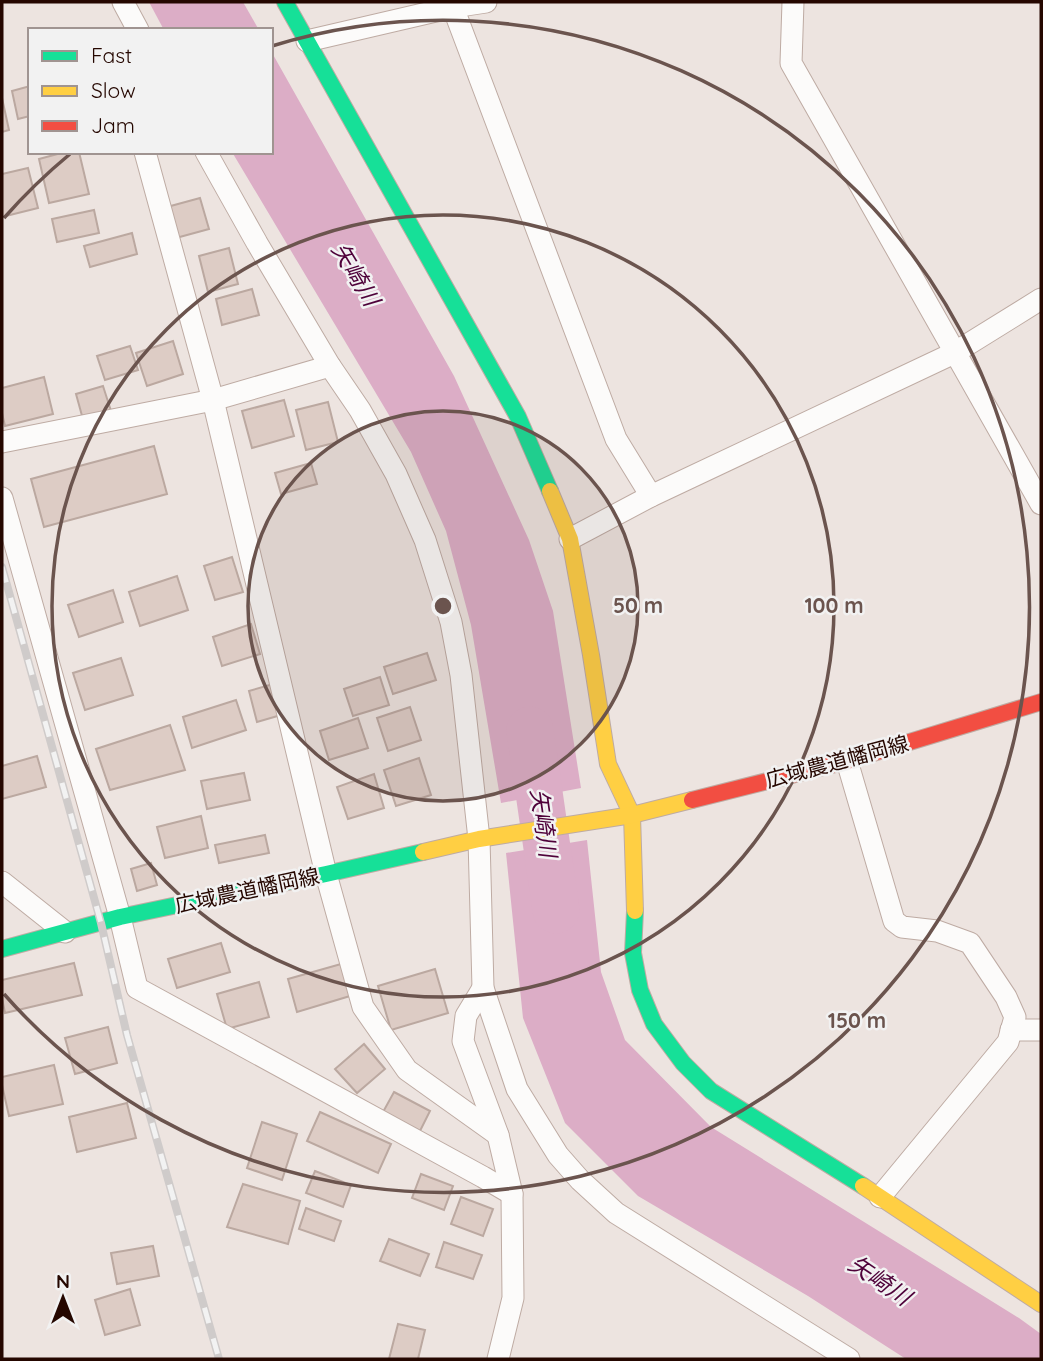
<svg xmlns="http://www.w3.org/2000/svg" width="1043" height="1361" viewBox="0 0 1043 1361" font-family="Quicksand,'Noto Sans JP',sans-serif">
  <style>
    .water { fill: #dcadc6 }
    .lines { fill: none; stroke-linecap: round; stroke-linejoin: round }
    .river { stroke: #dcadc6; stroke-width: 47 }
    .building { fill: #ddccc5; stroke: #bba8a0; stroke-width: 2 }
    .street-casing { stroke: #beaba3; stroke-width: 23 }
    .fast-casing { stroke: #beaba3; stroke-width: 18 }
    .slow-casing { stroke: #beaba3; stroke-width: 18 }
    .jam-casing { stroke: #beaba3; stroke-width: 18 }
    .street { stroke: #fcfbfa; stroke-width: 21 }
    .fast { stroke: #16e098; stroke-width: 16 }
    .slow { stroke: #ffcf43; stroke-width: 16 }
    .jam { stroke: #f24e42; stroke-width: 16 }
    .rail-casing { stroke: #cfcbca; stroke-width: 8 }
    .rail { stroke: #f2f2f2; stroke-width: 5; stroke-dasharray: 16; stroke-linecap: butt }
    .ring { fill: none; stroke: #6b544e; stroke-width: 3.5 }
    .labels { text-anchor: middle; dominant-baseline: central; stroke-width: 5; stroke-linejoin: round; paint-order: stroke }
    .street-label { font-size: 21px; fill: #250700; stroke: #f2f2f2 }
    .water-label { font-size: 23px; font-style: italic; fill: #4f023a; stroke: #f2f2f2 }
    .centre { fill: #6b544e; stroke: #f2f2f2; stroke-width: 3.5 }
    .ring-label { font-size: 21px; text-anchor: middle; font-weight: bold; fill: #6b544e; stroke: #f2f2f2; stroke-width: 5; stroke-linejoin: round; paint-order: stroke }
  </style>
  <rect width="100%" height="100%" fill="#ede4e0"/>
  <g class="water">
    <polygon points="149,2 243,2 259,30 164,30"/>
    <polygon points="271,51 454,376 529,540 553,611 581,788 501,803 471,625 446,531 411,452 232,152 271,152"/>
    <polygon points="587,840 601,972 625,1040 711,1127 1019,1318 1041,1334 1041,1359 906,1359 808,1296 638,1196 565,1123 523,1018 506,853"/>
  </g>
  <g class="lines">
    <polyline class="river" points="530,730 556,910"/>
  </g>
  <g class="building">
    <polygon points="30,86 30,116 18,119 12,91"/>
    <polygon points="2,98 9,130 2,132"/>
    <polygon points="65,152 79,152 89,194 49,203 39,159"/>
    <polygon points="28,168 38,208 2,217 2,174"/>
    <polygon points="200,198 209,229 176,238 167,207"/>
    <polygon points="94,210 99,233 57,242 52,219"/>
    <polygon points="132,233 137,254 90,267 84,246"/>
    <polygon points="229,248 238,284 208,292 199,256"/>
    <polygon points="252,289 259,315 222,325 216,299"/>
    <polygon points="173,341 183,374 147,386 136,353"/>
    <polygon points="130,346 138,370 105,380 97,356"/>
    <polygon points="44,377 53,414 5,426 2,413 2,388"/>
    <polygon points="103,386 112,414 84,423 76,394"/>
    <polygon points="284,400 294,436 252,448 242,411"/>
    <polygon points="328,402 338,442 306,450 296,410"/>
    <polygon points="154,446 167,494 44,527 31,479"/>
    <polygon points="311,463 317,484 281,494 275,473"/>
    <polygon points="232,557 243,592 215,600 204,566"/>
    <polygon points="177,576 188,610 140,626 129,592"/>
    <polygon points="113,590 123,622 79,637 68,605"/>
    <polygon points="251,624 260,654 222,666 213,637"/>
    <polygon points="427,653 436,680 393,694 384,667"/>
    <polygon points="121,658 133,695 85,710 73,673"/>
    <polygon points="380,677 389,705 353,716 344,689"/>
    <polygon points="273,684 281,715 257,722 249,691"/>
    <polygon points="236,700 246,730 192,748 183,717"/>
    <polygon points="410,707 421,740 388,751 377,718"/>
    <polygon points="358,718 368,748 329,760 320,731"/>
    <polygon points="170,725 185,770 110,790 96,749"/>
    <polygon points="37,756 46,787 2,799 2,766"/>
    <polygon points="419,758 431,795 396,806 384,770"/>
    <polygon points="244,773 250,800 207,809 201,781"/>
    <polygon points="374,774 384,808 348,819 337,787"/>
    <polygon points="201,816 208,848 165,858 157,827"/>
    <polygon points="265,835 269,853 219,863 215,845"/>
    <polygon points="151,863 157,885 137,891 131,869"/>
    <polygon points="221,943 230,972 177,988 168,959"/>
    <polygon points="74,963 82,995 5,1013 2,998 2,980"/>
    <polygon points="341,964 350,996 297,1012 288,979"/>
    <polygon points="435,969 448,1013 391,1030 378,986"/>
    <polygon points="259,982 269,1017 227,1029 217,994"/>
    <polygon points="108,1027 117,1063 75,1074 65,1038"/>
    <polygon points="364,1044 385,1069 357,1093 335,1069"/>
    <polygon points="54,1065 63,1104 9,1116 2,1085 2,1077"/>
    <polygon points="394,1092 430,1111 420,1131 383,1112"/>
    <polygon points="127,1103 136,1138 77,1152 69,1117"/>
    <polygon points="320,1112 391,1144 378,1173 307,1141"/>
    <polygon points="262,1122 297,1134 282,1180 247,1168"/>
    <polygon points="315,1171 351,1185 343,1207 306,1193"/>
    <polygon points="421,1174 453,1186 444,1210 412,1198"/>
    <polygon points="243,1184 300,1201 288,1244 227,1227"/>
    <polygon points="461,1197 493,1209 483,1236 451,1224"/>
    <polygon points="306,1208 341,1221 334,1241 299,1229"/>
    <polygon points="389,1239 429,1254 420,1276 380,1261"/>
    <polygon points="444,1242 482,1255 473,1279 436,1267"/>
    <polygon points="153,1246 159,1276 117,1284 111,1253"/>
    <polygon points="130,1289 140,1325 105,1335 95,1300"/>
    <polygon points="398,1324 425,1330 418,1359 389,1359"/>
  </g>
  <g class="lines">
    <defs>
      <g id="street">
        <polyline points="123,2 138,30"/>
        <polyline points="451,2 616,439 651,496"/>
        <polyline points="793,2 791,63 1041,504"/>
        <polyline points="307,41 453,7 486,2"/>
        <polyline points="145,152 213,400 326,874 363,1007 407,1070 498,1135"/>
        <polyline points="206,152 257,243 330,366 360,410 396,474 425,540 451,622 461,675 479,839 483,988 517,1089 558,1155 580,1180 616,1213 849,1359"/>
        <polyline points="2,442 213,400 330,366"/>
        <polyline points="2,498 120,917 137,988 483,1177 512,1194"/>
        <polyline points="570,539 651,496 954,353 1041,299"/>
        <polyline points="847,761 894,921 902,927 937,931 970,943 1006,997 1015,1017 1008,1042 880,1197"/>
        <polyline points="2,882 65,932"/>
        <polyline points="483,988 466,1016 463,1041 498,1135 512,1194 513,1298 498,1359"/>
        <polyline points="1011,1030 1041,1030"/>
      </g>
      <g id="fast">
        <polyline points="285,2 518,417 550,491"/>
        <polyline points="635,911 633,953 640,990 654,1024 683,1063 711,1091 863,1186"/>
        <polyline points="2,949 120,917 326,874 423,852"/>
      </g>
      <g id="slow">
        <polyline points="550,491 570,539 591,655 608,764 632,815 635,911"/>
        <polyline points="423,852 479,839 632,815 692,800"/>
        <polyline points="863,1186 1041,1304"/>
      </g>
      <polyline id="jam" points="692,800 847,761 1041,702"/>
    </defs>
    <use href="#street" class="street-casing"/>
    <use href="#fast" class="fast-casing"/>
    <use href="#slow" class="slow-casing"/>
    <use href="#jam" class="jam-casing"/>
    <use href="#street" class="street"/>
    <use href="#fast" class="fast"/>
    <use href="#slow" class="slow"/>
    <use href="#jam" class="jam"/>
    <defs>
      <polyline id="rail" points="2,567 101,923 127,1035 219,1359"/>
    </defs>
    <use href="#rail" class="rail-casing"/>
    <use href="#rail" class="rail"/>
  </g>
  <circle cx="443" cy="606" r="195" fill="#6b544e" fill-opacity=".12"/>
  <g class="ring">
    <circle cx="443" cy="606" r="195"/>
    <circle cx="443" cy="606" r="391"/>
    <path d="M4 218A586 586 0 0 1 70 154M272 46A586 586 0 1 1 4 994"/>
  </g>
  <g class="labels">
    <g class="street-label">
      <text transform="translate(837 761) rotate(-15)">広域農道幡岡線</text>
      <text transform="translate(247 890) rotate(-12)">広域農道幡岡線</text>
    </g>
    <g class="water-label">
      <text transform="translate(356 274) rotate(59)">矢崎川</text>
      <text transform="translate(544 823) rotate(82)">矢崎川</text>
      <text transform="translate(880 1280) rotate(34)">矢崎川</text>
    </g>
  </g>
  <circle cx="443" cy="606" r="10" class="centre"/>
  <g class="ring-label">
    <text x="638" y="613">50 m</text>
    <text x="834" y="613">100 m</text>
    <text x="857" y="1028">150 m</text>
  </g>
  <rect width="1043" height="1361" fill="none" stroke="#250700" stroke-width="7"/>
  <rect x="28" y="28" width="245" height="126" fill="#f2f2f2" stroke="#a09491" stroke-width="2"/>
  <rect x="42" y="51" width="35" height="10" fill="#16e098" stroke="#a09491" stroke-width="2"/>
  <text x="91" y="63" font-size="21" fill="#250700">Fast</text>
  <rect x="42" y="86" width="35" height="10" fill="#ffcf43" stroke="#a09491" stroke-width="2"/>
  <text x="91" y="98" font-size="21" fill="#250700">Slow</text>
  <rect x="42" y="121" width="35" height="10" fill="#f24e42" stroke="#a09491" stroke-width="2"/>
  <text x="91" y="133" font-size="21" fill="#250700">Jam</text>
  <g transform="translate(63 1298)" stroke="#f2f2f2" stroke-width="5" paint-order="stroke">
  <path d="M0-5L12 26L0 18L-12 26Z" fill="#250700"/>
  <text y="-10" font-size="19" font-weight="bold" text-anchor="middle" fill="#250700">N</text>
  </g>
</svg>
